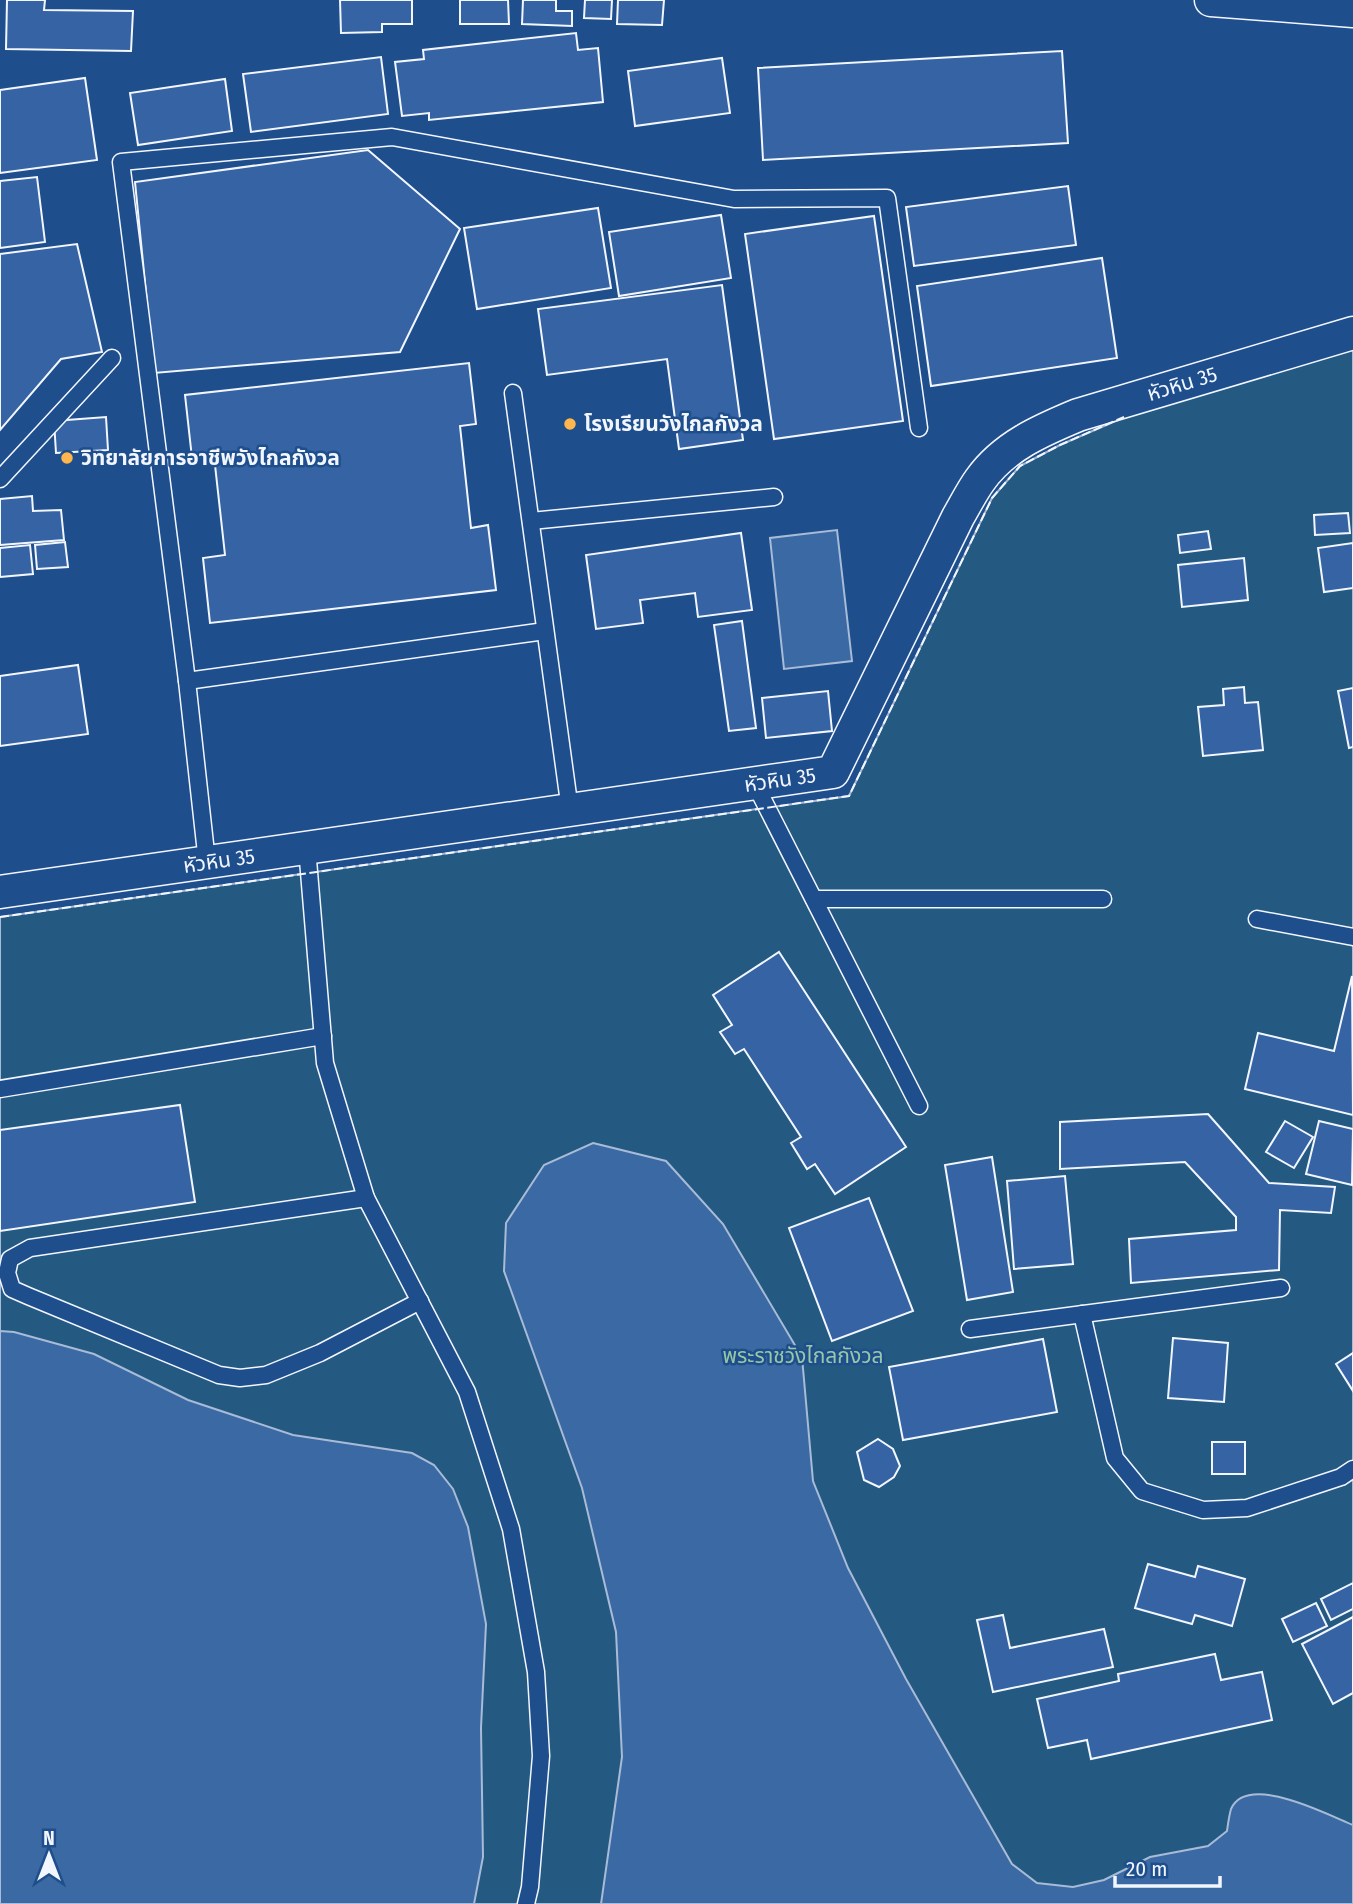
<svg xmlns="http://www.w3.org/2000/svg" width="1353" height="1904" viewBox="0 0 1353 1904" font-family="'Fira Sans Condensed','Noto Sans Thai',sans-serif">
  <style>
    .green { fill: #245a82; stroke: #a8bbd7; stroke-width: 2 }
    .water { fill: #3b69a3; stroke: #a8bbd7; stroke-width: 2 }
    .building { fill: #3563a3; stroke: #f2f6ff; stroke-width: 2 }
    .lines { fill: none; stroke-linecap: round; stroke-linejoin: round }
    .lane-casing { stroke: #f2f6ff; stroke-width: 19 }
    .street-casing { stroke: #f2f6ff; stroke-width: 35 }
    .lane { stroke: #1f4e8c; stroke-width: 16 }
    .street { stroke: #1f4e8c; stroke-width: 32 }
    .fence { stroke: #f2f6ff; stroke-width: 2; stroke-dasharray: 9 3.5; stroke-linecap: butt }
    .poi-dot { fill: #ffb74d; stroke: #1f4e8c; stroke-width: 2.5 }
    .labels { text-anchor: middle; dominant-baseline: central; stroke-width: 5; stroke-linejoin: round; paint-order: stroke }
    .street-label { font-size: 21px; fill: #f2f6ff; stroke: #1f4e8c }
    .poi-label { font-size: 21px; font-weight: bold; fill: #f2f6ff; stroke: #1f4e8c; text-anchor: start }
    .park-label { font-size: 21px; fill: #97c8a6; stroke: #1f4e8c }
  </style>
  <rect width="100%" height="100%" fill="#1f4e8c"/>
  <polygon class="green" points="1353,339 1353,1904 0,1904 0,917 849,796 992,498 1020,466 1060,445 1141,410"/>
  <g class="water">
    <polygon points="837,530 852,661 784,669 770,538"/>
    <path d="M593,1143L666,1161L723,1224L802,1357L813,1481L848,1568L906,1679L1012,1864L1037,1883L1073,1887L1104,1880L1150,1857L1208,1846L1227,1831C1228,1824 1229,1816 1231,1809C1247,1772 1328,1815 1353,1825V1904H601L622,1757L616,1632L582,1488L504,1271L506,1223L544,1165Z"/>
    <polygon points="0,1331 14,1332 94,1354 188,1400 293,1435 412,1453 434,1465 453,1489 468,1527 486,1624 481,1728 483,1857 474,1904 0,1904"/>
  </g>
  <g class="building">
    <polygon points="7,0 45,0 44,10 133,11 131,51 6,49"/>
    <polygon points="340,0 412,0 412,24 382,24 382,32 341,33"/>
    <polygon points="460,0 508,0 509,24 460,24"/>
    <polygon points="523,0 556,0 556,11 572,11 572,26 522,24"/>
    <polygon points="585,0 612,0 611,19 584,18"/>
    <polygon points="618,0 664,0 662,25 617,24"/>
    <polygon points="576,33 578,50 598,48 603,102 429,120 429,113 402,116 395,62 424,59 423,50"/>
    <polygon points="1062,51 1068,143 763,160 758,68"/>
    <polygon points="381,57 388,114 251,132 243,74"/>
    <polygon points="722,58 730,113 635,126 628,71"/>
    <polygon points="85,78 97,160 0,173 0,90"/>
    <polygon points="225,79 232,131 138,145 130,93"/>
    <polygon points="368,150 460,229 400,352 154,373 135,182"/>
    <polygon points="37,177 45,242 0,248 0,181"/>
    <polygon points="1068,186 1076,245 914,266 906,207"/>
    <polygon points="598,208 611,288 477,309 464,228"/>
    <polygon points="721,215 731,278 619,296 609,232"/>
    <polygon points="874,216 903,421 774,439 745,234"/>
    <polygon points="77,244 102,352 61,359 0,430 0,254"/>
    <polygon points="1102,258 1117,358 931,386 917,286"/>
    <polygon points="722,285 743,440 679,449 667,359 547,375 538,309"/>
    <polygon points="469,363 476,424 460,426 471,528 488,525 496,590 210,623 203,558 225,555 214,456 192,458 185,395"/>
    <polygon points="106,417 108,450 56,453 54,421"/>
    <polygon points="32,496 33,511 61,510 64,540 0,545 0,499"/>
    <polygon points="1348,513 1350,533 1315,535 1314,515"/>
    <polygon points="1208,531 1211,549 1180,553 1178,535"/>
    <polygon points="741,533 752,610 698,617 695,593 640,600 643,623 596,629 586,555"/>
    <polygon points="65,542 68,567 37,569 35,545"/>
    <polygon points="1353,543 1353,588 1324,592 1318,548"/>
    <polygon points="30,545 33,574 0,577 0,548"/>
    <polygon points="1244,558 1248,600 1182,607 1178,565"/>
    <polygon points="742,621 756,728 729,731 714,625"/>
    <polygon points="78,665 88,734 0,746 0,676"/>
    <polygon points="1244,687 1245,703 1258,702 1263,750 1203,756 1198,707 1224,705 1223,689"/>
    <polygon points="1353,688 1353,747 1349,748 1338,691"/>
    <polygon points="828,691 832,731 766,738 762,698"/>
    <polygon points="779,952 906,1147 835,1194 815,1164 807,1169 791,1143 801,1137 744,1049 735,1054 720,1032 732,1025 713,995"/>
    <polygon points="1352,976 1353,1115 1245,1089 1258,1033 1334,1051"/>
    <polygon points="180,1105 195,1202 0,1231 0,1130"/>
    <polygon points="1208,1114 1269,1183 1335,1187 1331,1213 1280,1210 1279,1270 1131,1283 1129,1239 1236,1230 1236,1217 1185,1162 1060,1169 1060,1122"/>
    <polygon points="1285,1121 1313,1137 1294,1168 1266,1152"/>
    <polygon points="1319,1121 1353,1129 1352,1185 1306,1174"/>
    <polygon points="992,1157 1013,1292 967,1300 945,1165"/>
    <polygon points="1065,1176 1073,1264 1014,1269 1007,1181"/>
    <polygon points="869,1198 913,1311 832,1341 789,1228"/>
    <polygon points="1173,1338 1228,1343 1224,1402 1168,1398"/>
    <polygon points="1043,1339 1057,1412 903,1440 889,1367"/>
    <polygon points="1353,1353 1353,1391 1336,1364"/>
    <polygon points="878,1439 893,1449 900,1466 894,1477 879,1487 864,1480 857,1452"/>
    <rect x="1212" y="1442" width="33" height="32"/>
    <polygon points="1148,1564 1195,1577 1198,1566 1245,1579 1232,1626 1195,1615 1192,1624 1135,1608"/>
    <polygon points="1353,1583 1353,1609 1331,1620 1321,1599"/>
    <polygon points="1316,1603 1327,1626 1293,1642 1282,1619"/>
    <polygon points="1003,1615 1010,1648 1104,1629 1113,1667 993,1692 977,1620"/>
    <polygon points="1353,1617 1353,1693 1333,1704 1302,1644"/>
    <polygon points="1215,1654 1221,1680 1262,1672 1272,1720 1091,1759 1087,1740 1048,1748 1037,1699 1119,1681 1118,1674"/>
  </g>
  <g class="lines">
    <defs>
      <g id="lane">
        <polyline points="513,393 570,810"/>
        <polyline points="0,479 112,358"/>
        <polyline points="531,521 774,497"/>
        <polyline points="187,681 545,631"/>
        <polyline points="755,784 919,1106"/>
        <polyline points="307,848 325,1063 366,1198 467,1392 511,1529 536,1672 541,1756 530,1887 526,1904"/>
        <polyline points="207,862 187,681 121,162 392,137 734,199 887,198 919,428"/>
        <polyline points="814,899 1103,899"/>
        <polyline points="1257,919 1353,937"/>
        <polyline points="0,1089 323,1036"/>
        <polyline points="366,1198 30,1248 10,1259 7,1273 12,1289 28,1296 219,1375 240,1378 266,1375 320,1353 420,1301"/>
        <polyline points="1082,1314 1115,1458 1142,1491 1203,1510 1247,1508 1341,1477 1353,1469"/>
        <polyline points="970,1329 1281,1288"/>
      </g>
      <g id="street">
        <polyline points="1211,0 1353,11"/>
        <path d="M0,892L833,772L958,517C965,505 972,491 980,480C1004,446 1042,430 1078,415L1353,333"/>
      </g>
    </defs>
    <use href="#lane" class="lane-casing"/>
    <use href="#street" class="street-casing"/>
    <use href="#lane" class="lane"/>
    <use href="#street" class="street"/>
    <polyline class="fence" points="0,917 849,796 992,498 1020,466 1060,445 1124,417"/>
  </g>
  <g class="poi-dot">
    <circle cx="570" cy="424" r="7"/>
    <circle cx="67" cy="458" r="7"/>
  </g>
  <g class="labels">
    <g class="street-label">
      <text transform="translate(1182 384) rotate(-17)">หัวหิน 35</text>
      <text transform="translate(780 780) rotate(-8)">หัวหิน 35</text>
      <text transform="translate(219 861) rotate(-8)">หัวหิน 35</text>
    </g>
    <g class="poi-label">
      <text x="584" y="424">โรงเรียนวังไกลกังวล</text>
      <text x="81" y="458">วิทยาลัยการอาชีพวังไกลกังวล</text>
    </g>
    <g class="park-label">
      <text x="803" y="1356">พระราชวังไกลกังวล</text>
    </g>
  </g>
  <g transform="translate(49 1855)" stroke="#1f4e8c" stroke-width="5" paint-order="stroke">
  <path d="M0-5L12 26L0 18L-12 26Z" fill="#f2f6ff"/>
  <text y="-10" font-size="19" font-weight="bold" text-anchor="middle" fill="#f2f6ff">N</text>
  </g>
  <path d="M1115 1876v10h105v-10" fill="none" stroke="#f2f6ff" stroke-width="3.5"/>
  <text x="1126" y="1876" font-size="21" fill="#f2f6ff" stroke="#1f4e8c" stroke-width="5" paint-order="stroke">20 m</text>
</svg>
